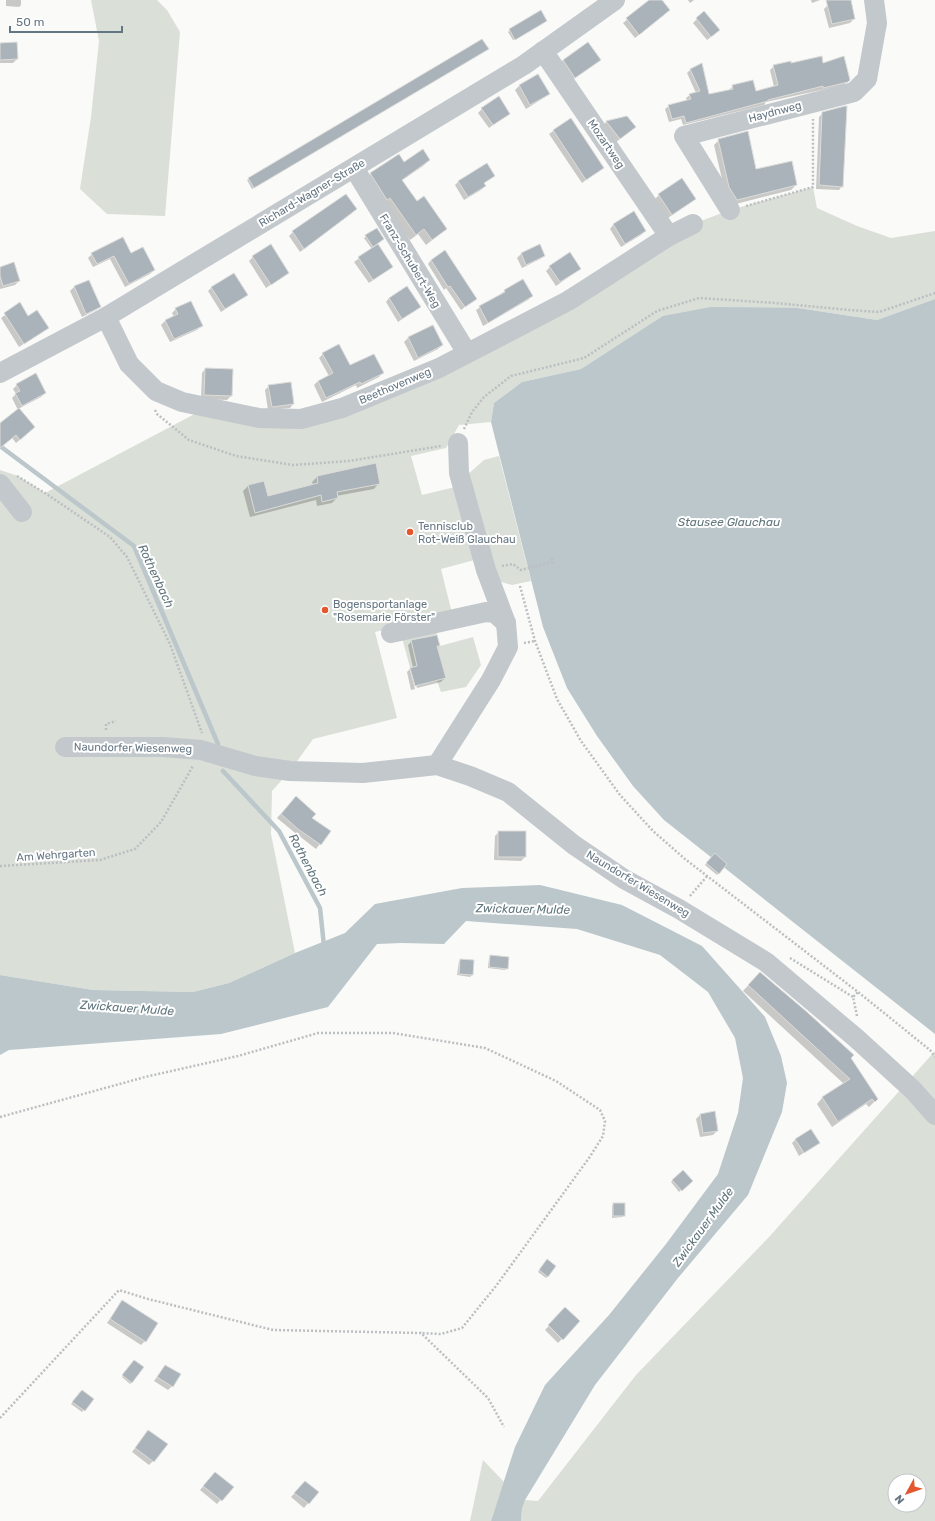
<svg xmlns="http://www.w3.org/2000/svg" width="935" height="1521" viewBox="0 0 935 1521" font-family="Rubik,sans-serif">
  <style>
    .green { fill: #dadfd7; fill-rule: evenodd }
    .water { fill: #bbc7cb }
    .shadow { fill: #0003 }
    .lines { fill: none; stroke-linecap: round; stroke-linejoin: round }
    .stream { stroke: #bbc7cb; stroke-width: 4.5 }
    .building { fill: #aab3b9; stroke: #dcdcda }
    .path { stroke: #bbbfc2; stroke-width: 2.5; stroke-dasharray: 2 2; stroke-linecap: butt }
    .minor { stroke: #c3c8cc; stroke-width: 20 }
    .poi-dot { fill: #e4572e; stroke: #fff; stroke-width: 1.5 }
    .labels { text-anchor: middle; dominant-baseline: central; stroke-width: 4; stroke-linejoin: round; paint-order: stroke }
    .street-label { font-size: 11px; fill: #657683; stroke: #fff }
    .poi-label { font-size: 11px; fill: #657683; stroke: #fff; text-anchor: start }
    .water-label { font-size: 12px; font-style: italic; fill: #60757c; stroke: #fff }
  </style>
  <rect width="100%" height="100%" fill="#fafaf8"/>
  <g class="green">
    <polygon points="91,0 157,0 167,10 180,32 165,216 107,214 80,189 91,117 99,41"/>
    <polygon points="813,187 817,208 857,226 891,238 935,231 935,299 877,320 798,308 617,346 581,369 522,382 494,403 491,422 459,425 446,448 411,456 422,495 459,486 478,559 441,569 452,613 375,632 397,718 313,739 290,771 272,791 271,834 295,953 229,983 193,992 93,990 0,975 0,470 18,476 45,493 206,408 259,418 342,408 693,224 730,210"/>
    <polygon points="499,456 531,581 512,585 498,581 467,475 484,460"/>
    <polygon points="435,626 440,646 473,637 481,665 466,687 441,692 437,681 415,686 401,634"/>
    <path d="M935,1051V1521H521L522,1509L525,1500L538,1501L636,1375L769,1237ZM895,1481H919V1505H895Z"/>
    <polygon points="483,1460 504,1482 491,1521 470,1521"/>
  </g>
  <g class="water">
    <polygon points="935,299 935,1034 664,820 633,786 597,736 567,688 543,627 491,422 494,403 522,382 581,369 663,316 711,307 798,308 877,320"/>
    <polygon points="540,885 622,905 702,946 765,1017 781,1056 787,1083 782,1112 748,1195 678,1278 595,1385 525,1500 522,1509 521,1521 491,1521 515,1447 545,1385 609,1315 666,1244 718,1174 738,1113 743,1078 735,1038 708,992 660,955 577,929 466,921 444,944 402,943 377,944 328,1007 221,1034 9,1050 0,1055 0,975 93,990 193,992 229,983 295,953 345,933 375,904 462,888"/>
  </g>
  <g class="shadow">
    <polygon points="6,0 21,0 21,5 19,7 6,6"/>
    <polygon points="651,0 661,0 665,14 635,38 623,23"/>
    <polygon points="688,0 694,0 690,3"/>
    <polygon points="811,0 820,0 812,3"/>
    <polygon points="850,0 854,19 850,23 829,28 824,9 828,5"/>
    <polygon points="704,12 715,34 707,40 693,23"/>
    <polygon points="544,22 513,40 508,32 510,30"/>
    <polygon points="0,44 17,59 13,63 0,63"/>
    <polygon points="486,50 252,189 247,180 249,179"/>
    <polygon points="563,60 596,63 571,81 560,64"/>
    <polygon points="791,64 822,64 849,79 844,85 766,102 764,105 683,125 681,119 669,122 665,109 669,106 687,101 686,98 690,95 696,93 687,73 691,69 708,96 729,90 733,86 756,93 774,87 770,70 774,66"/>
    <polygon points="538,75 549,94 545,97 526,109 515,90 519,86"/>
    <polygon points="482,109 509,113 489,128 478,113"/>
    <polygon points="823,113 842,186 839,190 816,189 819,117"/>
    <polygon points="626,117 630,131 615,143 603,126 606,122"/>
    <polygon points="571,119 602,168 582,183 549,134"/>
    <polygon points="719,140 756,170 796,185 791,190 732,205 725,192 714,145"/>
    <polygon points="429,160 423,166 401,181 417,202 446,229 426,245 418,234 410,240 365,179 371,174 404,163"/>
    <polygon points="494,176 483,184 485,186 481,190 464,200 455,185 459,181"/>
    <polygon points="659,195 695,199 668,218 655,199"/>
    <polygon points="352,213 300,252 289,236 293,232"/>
    <polygon points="634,213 645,231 641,235 621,247 610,229 613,225"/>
    <polygon points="376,229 377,244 392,267 369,283 354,262 372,249 364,238"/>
    <polygon points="539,246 544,255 540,259 522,268 517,258 521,254"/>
    <polygon points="92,254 130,254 154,270 150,274 125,287 110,259 93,267 88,258"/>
    <polygon points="253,257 288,273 266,288 249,261"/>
    <polygon points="431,260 475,299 461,310 446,288 444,290 428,264"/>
    <polygon points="550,267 580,269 556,286 546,271"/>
    <polygon points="0,268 19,281 15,285 0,289"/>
    <polygon points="88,281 100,306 96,310 82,317 70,291 74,287"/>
    <polygon points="212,287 246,295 221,312 208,291"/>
    <polygon points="505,291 532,296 528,300 483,326 476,310"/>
    <polygon points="389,298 419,307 398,322 386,302"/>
    <polygon points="20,304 28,317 48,328 19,347 1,318"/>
    <polygon points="176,309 201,326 197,330 170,342 161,325 165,321 174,317 172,313"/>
    <polygon points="433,326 442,345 438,349 414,361 404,342 408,338"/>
    <polygon points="323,354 349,366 382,373 379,377 357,388 356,385 322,402 314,385 318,381 329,376 319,358"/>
    <polygon points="205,369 231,396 227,400 201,399 202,373"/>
    <polygon points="17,385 45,393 41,397 18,409 30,431 16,443 12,438 0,447 0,424 18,410 12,398 16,394 13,389"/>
    <polygon points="269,386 293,404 290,408 268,410 265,390"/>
    <polygon points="375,465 379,483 374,489 336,496 337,498 332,503 317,506 316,500 250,517 243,491 248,486 267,497 313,485 312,482 317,477"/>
    <polygon points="412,641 439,646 436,648 445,678 441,682 417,688 412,670 410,670 415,689 411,690 407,672 411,668 413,668 408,645"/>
    <polygon points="292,801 311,818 329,832 316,849 294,832 277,818"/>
    <polygon points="499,832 525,857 521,861 494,860 495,836"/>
    <polygon points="715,854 726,864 717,875 705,865"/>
    <polygon points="491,956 507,968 505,970 488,968 489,958"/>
    <polygon points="461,960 473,961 472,975 470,977 457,975 459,961"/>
    <polygon points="754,979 850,1058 875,1101 869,1107 866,1104 832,1127 817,1104 822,1098 844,1084 743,991"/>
    <polygon points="700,1115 717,1131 713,1135 700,1137 696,1119"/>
    <polygon points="796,1139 818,1143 799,1156 792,1143"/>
    <polygon points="683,1171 691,1181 679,1192 671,1182"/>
    <polygon points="614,1204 624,1216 622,1217 612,1218 612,1206"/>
    <polygon points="547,1260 548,1276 546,1278 538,1272"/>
    <polygon points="122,1301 145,1341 141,1345 107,1323"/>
    <polygon points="565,1309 579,1321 558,1343 545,1330"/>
    <polygon points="133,1363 132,1382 130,1384 122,1377"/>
    <polygon points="165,1366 172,1386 168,1390 154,1381"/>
    <polygon points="80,1392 92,1399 82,1412 71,1404"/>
    <polygon points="145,1435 153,1461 149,1465 132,1452"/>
    <polygon points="211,1477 232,1487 217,1504 200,1490"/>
    <polygon points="301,1486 317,1492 304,1508 291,1497"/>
  </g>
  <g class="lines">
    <g class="stream">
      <polyline points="0,446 134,546 218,744"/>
      <polyline points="223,771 279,831 320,908 324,946"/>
    </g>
  </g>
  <g class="building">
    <polygon points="649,0 662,0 670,10 639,35 626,18"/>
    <polygon points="826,0 851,0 855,19 832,24"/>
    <polygon points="541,10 547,21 515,40 509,29"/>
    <polygon points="704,11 720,30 711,37 696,18"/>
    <polygon points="482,39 489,49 254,188 248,178"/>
    <polygon points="17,42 18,59 0,60 0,43"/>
    <polygon points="588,42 601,60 575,78 563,60"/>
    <polygon points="822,56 823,63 844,56 850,80 848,82 823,88 823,86 768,100 768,101 686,123 684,116 672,119 668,105 691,99 689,94 700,91 690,69 702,63 709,94 733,89 732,85 753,80 756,91 778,85 773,65 791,61 791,63"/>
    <polygon points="538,74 550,94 530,105 519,85"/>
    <polygon points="499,96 510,114 493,125 481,108"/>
    <polygon points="845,106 847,106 843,187 819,185 822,112"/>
    <polygon points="627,116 636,127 620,139 606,121"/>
    <polygon points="571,118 604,168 586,180 553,130"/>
    <polygon points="748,131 756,169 792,161 797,185 737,200 729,187 718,139"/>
    <polygon points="423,149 430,160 402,180 417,201 424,196 447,229 432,240 424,229 416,235 390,198 387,200 370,173 399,154 404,162"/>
    <polygon points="487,163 495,176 484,183 486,186 468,197 458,181"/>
    <polygon points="682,178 696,199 672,215 658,194"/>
    <polygon points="346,194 357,209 304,249 292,231"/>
    <polygon points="634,211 646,231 625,244 613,224"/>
    <polygon points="377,228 384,239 373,247 365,235"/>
    <polygon points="123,237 131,253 143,247 155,270 129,284 114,256 97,264 91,253"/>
    <polygon points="271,244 289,273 271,285 252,256"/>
    <polygon points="378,244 393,267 373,280 358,257"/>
    <polygon points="540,244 545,256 526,265 521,253"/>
    <polygon points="445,250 477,299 465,307 450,286 448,287 431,260"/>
    <polygon points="570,252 581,269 560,282 549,266"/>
    <polygon points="14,262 20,281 3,286 0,276 0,267"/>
    <polygon points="234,273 248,295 225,309 211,287"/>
    <polygon points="523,279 533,296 488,323 479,306 505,292 504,290"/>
    <polygon points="89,280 101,307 86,314 74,286"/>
    <polygon points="407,286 421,307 402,319 389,298"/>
    <polygon points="191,301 203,326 174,339 165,320 178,314 175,308"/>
    <polygon points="20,302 28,316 37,310 49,328 24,344 4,313"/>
    <polygon points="433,325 443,345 418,358 408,337"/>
    <polygon points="339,344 350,365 374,354 384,373 361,384 360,382 326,398 318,381 333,373 322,353"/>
    <polygon points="205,368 233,369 232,396 204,395"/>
    <polygon points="36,373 46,393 22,406 15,393 20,391 16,384"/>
    <polygon points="291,382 294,404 272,407 268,385"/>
    <polygon points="19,408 35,427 20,440 16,435 0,448 0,423"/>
    <polygon points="376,463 380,484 337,492 338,498 322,502 321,495 255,513 248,485 264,481 268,496 318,483 317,476"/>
    <polygon points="437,635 440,646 437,646 446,678 415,686 410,668 417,666 411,640"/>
    <polygon points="296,796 316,814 312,818 331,831 321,845 298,829 281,814"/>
    <rect x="498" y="831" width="28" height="26"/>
    <polygon points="715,853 727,864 719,874 706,863"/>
    <polygon points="490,955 509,957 508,969 489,967"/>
    <polygon points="460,959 474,960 473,975 459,974"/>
    <polygon points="760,972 807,1012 854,1055 851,1058 878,1099 875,1102 872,1099 838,1122 822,1097 850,1079 748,985"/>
    <polygon points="715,1111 718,1131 703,1133 700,1114"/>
    <polygon points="811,1129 820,1143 804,1153 795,1139"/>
    <polygon points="683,1170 693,1181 682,1191 672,1180"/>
    <rect x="613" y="1203" width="12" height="13"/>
    <polygon points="547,1259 556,1266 548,1277 539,1270"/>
    <polygon points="122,1300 158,1323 146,1342 110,1319"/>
    <polygon points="565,1307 580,1321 563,1340 548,1325"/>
    <polygon points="134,1360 144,1367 132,1383 122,1375"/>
    <polygon points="165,1365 181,1374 173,1387 157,1377"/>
    <polygon points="82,1390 94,1399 85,1411 72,1402"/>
    <polygon points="148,1430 168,1444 154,1462 135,1448"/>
    <polygon points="215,1472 234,1487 222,1501 203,1486"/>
    <polygon points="305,1481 319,1492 309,1504 294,1493"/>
  </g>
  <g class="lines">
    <g class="path">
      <polyline points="746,206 813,187 813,119"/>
      <polyline points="155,410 157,414 189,440 236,456 293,465 349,461 441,446"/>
      <polyline points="464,429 472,412 484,397 511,376 584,358 657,311 699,298 775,303 849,310 879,312 935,293"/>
      <polyline points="17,476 45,493 110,537 127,557 170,644 202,733"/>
      <polyline points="552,558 553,565"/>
      <polyline points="502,566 513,564 521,570 552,562"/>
      <polyline points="520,586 535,641 557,699 581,741 620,795 653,831 685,859 858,992 930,1050 935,1057"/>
      <polyline points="524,643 535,641"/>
      <polyline points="106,730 106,724 116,721"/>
      <polyline points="0,866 100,860 135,849 161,822 193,766"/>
      <polyline points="690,896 708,875"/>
      <polyline points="790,958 853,997"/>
      <polyline points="857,1016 853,997 858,992"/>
      <polyline points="0,1117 145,1077 238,1056 318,1033 393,1033 485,1048 556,1081 600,1110 605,1121 603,1136 589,1158 496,1286 462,1328 441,1334 421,1333"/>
      <polyline points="0,1418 119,1290 148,1299 273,1330 421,1333 488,1398 504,1427"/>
    </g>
    <g class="minor">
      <polyline points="543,51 669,236"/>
      <polyline points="354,168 467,353"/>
      <polyline points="730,210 684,136 854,92 867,79 877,23 874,0"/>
      <polyline points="106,317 129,364 156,391 182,402 259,418 301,419 342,408 439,368 568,301 669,236 693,224"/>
      <polyline points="0,373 106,317 524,65 615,0"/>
      <polyline points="0,484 22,512"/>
      <polyline points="391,633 486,612 495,613 506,623"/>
      <polyline points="65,747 163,747 201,750 255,766 290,771 363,773 437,765 470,776 508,792 574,845 624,879 679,909 766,962 856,1038 913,1090 935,1115"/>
      <polyline points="437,765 491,680 508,647 506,623 486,570 459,473 458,443"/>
    </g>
  </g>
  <g class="poi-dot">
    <circle cx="410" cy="532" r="4"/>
    <circle cx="325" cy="610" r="4"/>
  </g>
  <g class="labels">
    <g class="street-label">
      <text transform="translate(775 112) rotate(-15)">Haydnweg</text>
      <text transform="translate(606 144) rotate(56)">Mozartweg</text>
      <text transform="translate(312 193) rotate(-31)">Richard-Wagner-Straße</text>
      <text transform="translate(410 261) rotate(59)">Franz-Schubert-Weg</text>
      <text transform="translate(395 386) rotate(-23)">Beethovenweg</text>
      <text transform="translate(133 748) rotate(1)">Naundorfer Wiesenweg</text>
      <text transform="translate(56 855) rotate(-4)">Am Wehrgarten</text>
      <text transform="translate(638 884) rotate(31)">Naundorfer Wiesenweg</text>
    </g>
    <g class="poi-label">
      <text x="418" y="526">Tennisclub<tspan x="418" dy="13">Rot-Weiß Glauchau</tspan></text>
      <text x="333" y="604">Bogensportanlage<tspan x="333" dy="13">"Rosemarie Förster"</tspan></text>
    </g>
    <g class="water-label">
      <text x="729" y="522">Stausee Glauchau</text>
      <text transform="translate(156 576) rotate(65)">Rothenbach</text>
      <text transform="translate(308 865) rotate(62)">Rothenbach</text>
      <text transform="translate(523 909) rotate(1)">Zwickauer Mulde</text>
      <text transform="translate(127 1008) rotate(4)">Zwickauer Mulde</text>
      <text transform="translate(703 1227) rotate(-54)">Zwickauer Mulde</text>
    </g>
  </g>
  <g transform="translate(907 1493) rotate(230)"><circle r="19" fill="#ffffff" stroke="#c1c8cd"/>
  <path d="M0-3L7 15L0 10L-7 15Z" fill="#e4572e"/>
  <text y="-6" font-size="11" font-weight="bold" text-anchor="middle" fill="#657683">N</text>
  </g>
  <path d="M10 26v6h112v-6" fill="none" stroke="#657683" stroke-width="2"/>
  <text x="16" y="26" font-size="12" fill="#657683" stroke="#ffffff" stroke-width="3" paint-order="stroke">50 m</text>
</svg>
